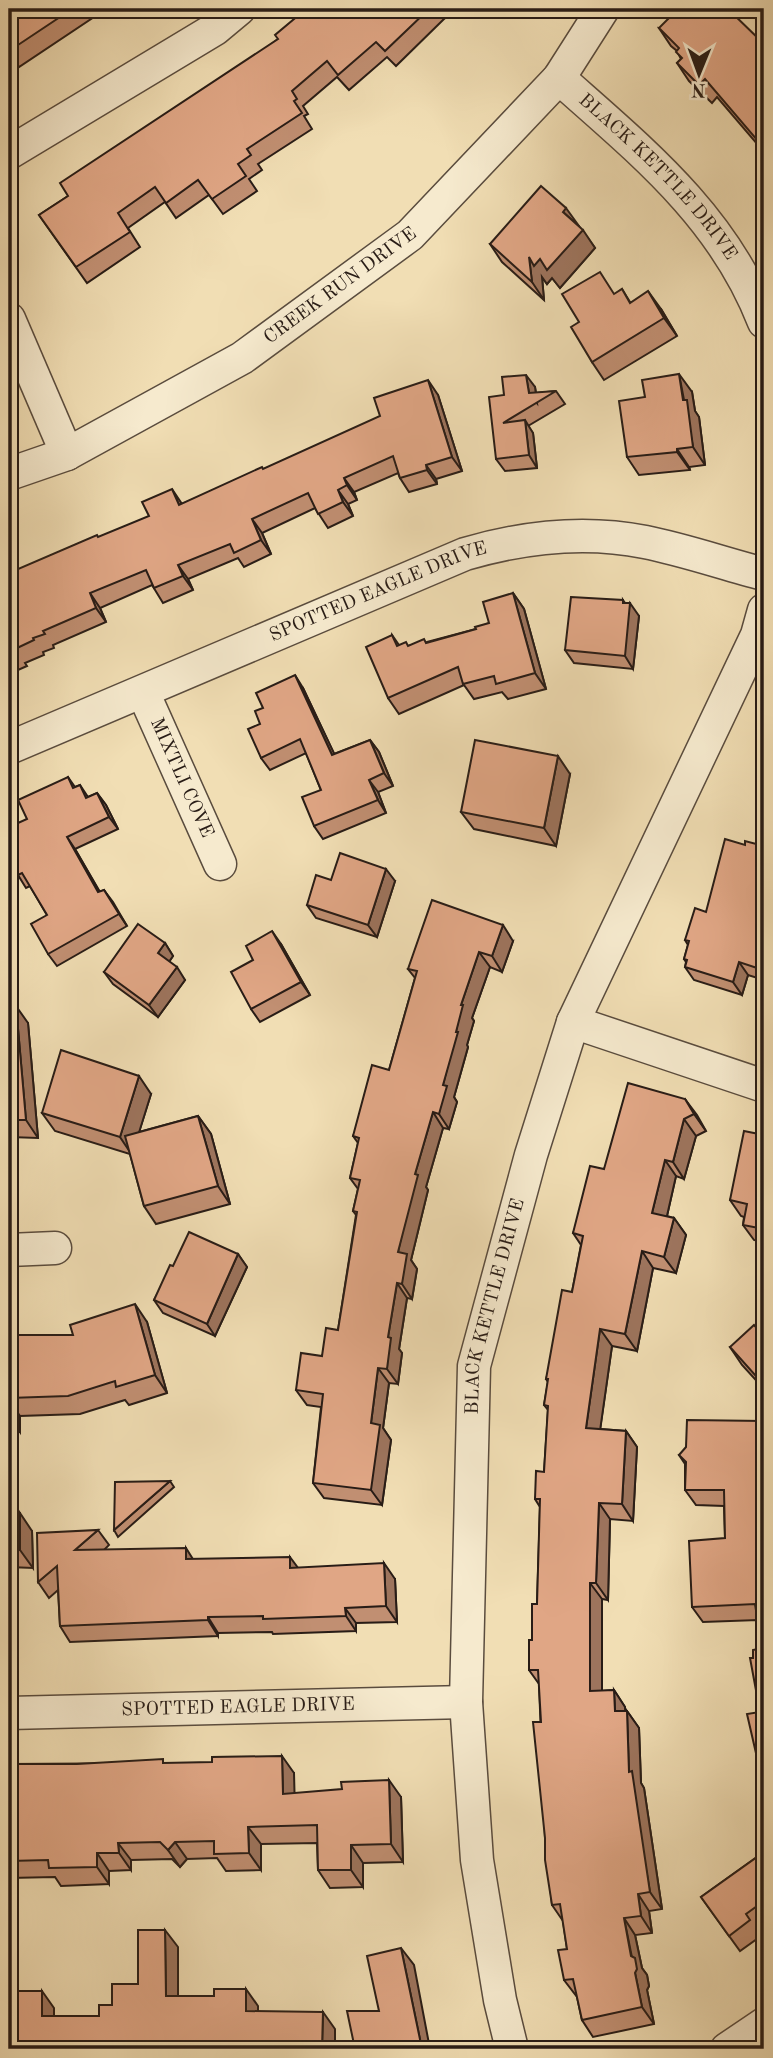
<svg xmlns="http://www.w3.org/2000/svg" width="773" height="2058" viewBox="0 0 773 2058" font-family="'Old Standard TT',serif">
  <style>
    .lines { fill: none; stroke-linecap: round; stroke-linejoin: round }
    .minor-casing { stroke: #5a4c3e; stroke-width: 35 }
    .minor { stroke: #f6eace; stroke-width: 32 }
    .wall { fill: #c18f72; stroke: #281c16; stroke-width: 2 }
    .shaded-wall { fill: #9d745d; stroke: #281c16; stroke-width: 2 }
    .building { fill: #e0a685; stroke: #281c16; stroke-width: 2 }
    .labels { text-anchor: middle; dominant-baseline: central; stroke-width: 5; stroke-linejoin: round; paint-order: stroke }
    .street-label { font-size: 19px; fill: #281c16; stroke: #f6eace }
  </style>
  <rect width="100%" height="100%" fill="#f1deb4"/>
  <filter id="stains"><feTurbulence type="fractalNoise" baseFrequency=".00286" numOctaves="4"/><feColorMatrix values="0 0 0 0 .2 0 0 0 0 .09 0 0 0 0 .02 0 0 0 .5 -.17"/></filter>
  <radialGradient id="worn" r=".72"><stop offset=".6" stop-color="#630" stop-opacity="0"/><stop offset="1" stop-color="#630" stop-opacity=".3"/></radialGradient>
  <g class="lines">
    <defs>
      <g id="minor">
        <path id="s1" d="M559,78C641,151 723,216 764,322"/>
        <polyline points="9,153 215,29 239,9"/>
        <polyline points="9,319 67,454"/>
        <path id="s2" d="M9,474L67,454L242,358L410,235L559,78L603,9"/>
        <path id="s3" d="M143,692L220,864"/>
        <path id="s4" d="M9,748L465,554C523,537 585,530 645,542C685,550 725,564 764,574"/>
        <polyline points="573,1022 764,1086"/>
        <polyline points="9,1250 55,1248"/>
        <path id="s5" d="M9,1713L466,1702"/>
        <path id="s6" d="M512,2049L500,2000L477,1860L466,1702L474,1366L531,1155L573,1022L757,635L764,610"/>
        <polyline points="727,2049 764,2024"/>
      </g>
    </defs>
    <use href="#minor" class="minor-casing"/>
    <use href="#minor" class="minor"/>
  </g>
  <g class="wall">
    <polygon points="9,9 106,9 19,67 16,62 9,66"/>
    <polygon points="306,9 454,9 445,18 396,66 387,57 349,90 337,77 303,106 308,114 304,116 312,129 258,164 262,170 249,179 257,191 223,214 209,195 176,218 165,202 128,228 140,247 87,283 39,215 68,196 278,39"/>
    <polygon points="659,28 764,44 764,152 717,97 712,103 689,81 677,63 681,59 677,51 671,46"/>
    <polygon points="579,226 595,248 560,288 552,278 547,284 542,277 544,300 502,262 490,244"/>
    <polygon points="622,289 630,302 661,309 677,336 604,380 592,362 579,322"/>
    <polygon points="535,387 536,393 556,391 565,404 528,426 533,433 537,468 505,471 496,459 504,395"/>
    <polygon points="692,392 695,411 699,417 705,465 689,467 690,470 639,475 627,457"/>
    <polygon points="438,395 462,471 436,479 437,484 409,492 400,478 398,473 354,492 357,500 348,504 353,516 328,528 315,508 262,533 271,554 244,567 238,558 188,579 193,590 163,603 152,585 100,608 106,622 53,645 54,648 43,652 44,655 25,663 27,666 9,674 9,565 13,563 18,570 182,504"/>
    <polygon points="513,593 524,609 546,689 508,699 502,692 474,699 464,685 399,714 388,698 392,635 399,645 408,646 427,642 476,629 489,623"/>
    <polygon points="625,603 639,616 633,669 574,663 565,650"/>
    <polygon points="303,688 334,754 370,740 379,752 393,786 378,792 386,813 323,839 314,826 321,790 306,753 270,770 261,758 260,724"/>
    <polygon points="570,774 556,846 474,829 461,812"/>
    <polygon points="68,777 75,787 80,785 88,797 97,793 106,805 118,829 75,849 100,892 104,890 127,926 57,966 48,954 47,915 30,886 26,888 18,875 27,819"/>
    <polygon points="745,845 764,846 764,980 748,975 742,995 694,980 685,967 686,962 684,959 688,945 685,940 706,912"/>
    <polygon points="331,880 395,881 377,937 316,918 307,905"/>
    <polygon points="513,941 502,972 490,967 472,1018 474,1021 467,1045 468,1047 454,1097 457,1102 449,1129 443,1128 426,1187 428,1190 411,1260 417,1269 412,1299 407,1298 399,1349 402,1353 398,1384 389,1383 383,1428 391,1440 382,1505 324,1498 313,1483 321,1407 307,1405 296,1390 322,1356 338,1330 356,1215 353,1211 358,1189 350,1178 358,1143 353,1136 389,1070 415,978 408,969"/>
    <polygon points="165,943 173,956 169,962 185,980 158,1017 113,984 104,972"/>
    <polygon points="281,944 310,995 260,1022 251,1009 253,960"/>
    <polygon points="9,1007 28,1023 38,1138 10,1137 11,1143 9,1143"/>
    <polygon points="151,1094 139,1132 198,1116 211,1134 230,1204 156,1224 144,1206 130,1154 55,1131 42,1113"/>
    <polygon points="685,1099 706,1131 696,1136 684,1179 676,1176 667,1216 674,1218 686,1235 676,1273 653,1268 637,1351 612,1346 600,1429 626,1431 637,1447 633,1521 610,1519 608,1600 602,1599 602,1691 614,1690 625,1707 625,1711 627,1711 639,1728 641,1783 644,1788 662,1909 649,1911 652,1933 635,1935 642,1968 647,1975 649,1986 647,1990 654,2024 593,2037 582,2020 577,1997 564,1980 567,1949 563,1921 552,1905 545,1838 539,1684 529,1670 532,1640 537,1604 540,1507 535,1499 544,1472 548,1410 544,1405 548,1382 546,1379 572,1292 581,1245 573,1233 604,1169"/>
    <polygon points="764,1135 764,1243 754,1240 743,1225 744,1217 741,1216 730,1200"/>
    <polygon points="238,1254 247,1267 215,1336 163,1313 154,1300 173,1266"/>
    <polygon points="147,1322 167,1393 129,1405 125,1400 80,1414 20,1416 20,1432 9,1432 9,1330 13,1335 73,1335"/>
    <polygon points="764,1336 764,1389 742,1365 730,1347"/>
    <polygon points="764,1421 764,1788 760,1712 753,1658 762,1648 758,1620 703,1622 692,1607 725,1538 724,1506 696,1505 685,1490 685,1464 679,1455"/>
    <polygon points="170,1481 174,1487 118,1537 114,1530"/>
    <polygon points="9,1513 32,1531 33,1568 9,1567"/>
    <polygon points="98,1530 109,1545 104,1550 193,1559 298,1568 395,1579 397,1622 356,1623 356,1631 273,1634 272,1632 218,1633 218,1636 70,1642 60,1626 58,1590 49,1598 38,1582"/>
    <polygon points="166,1763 294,1773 294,1793 401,1797 403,1862 363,1863 363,1887 330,1888 318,1870 317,1843 261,1844 261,1870 226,1871 217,1858 187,1859 180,1867 172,1859 131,1860 131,1870 109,1871 109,1884 61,1886 55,1877 9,1878 9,1764"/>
    <polygon points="764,1852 764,1924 757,1930 761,1936 740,1951 701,1897"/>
  </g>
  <g class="shaded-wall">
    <polygon points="439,9 454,9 445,18"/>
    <polygon points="566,208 579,226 563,212"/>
    <polygon points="583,230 595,248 560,288 552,278 547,284 542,277 544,300 532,282 529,257 540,259"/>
    <polygon points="648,291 661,309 677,336 664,318"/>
    <polygon points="679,374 692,392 695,411 699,417 705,465 693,447"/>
    <polygon points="526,375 535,387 537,403 529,393"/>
    <polygon points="428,380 438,395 462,471 452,457"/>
    <polygon points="525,420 533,433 537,468 529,455"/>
    <polygon points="677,449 689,467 690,470 677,452"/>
    <polygon points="426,465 436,479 437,484 427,470"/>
    <polygon points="344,478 354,492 357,500 347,485"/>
    <polygon points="172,489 182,504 179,505"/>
    <polygon points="338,490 348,504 353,516 343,502"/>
    <polygon points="252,519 262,533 271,554 261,540"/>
    <polygon points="178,565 188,579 193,590 183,576"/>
    <polygon points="90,593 100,608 106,622 96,608"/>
    <polygon points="513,593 524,609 546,689 535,673"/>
    <polygon points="623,600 629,609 630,603 639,616 633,669 625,656"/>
    <polygon points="295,675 303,688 341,768 332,755"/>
    <polygon points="370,740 379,752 393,786 384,773"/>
    <polygon points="558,756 570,774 556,846 544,828"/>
    <polygon points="369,780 378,792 386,813 378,800"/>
    <polygon points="97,793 106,805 118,829 109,817"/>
    <polygon points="67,837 75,849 107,905 98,892"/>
    <polygon points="386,869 395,881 377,937 368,925"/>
    <polygon points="104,890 113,902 127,926 119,914"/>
    <polygon points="503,925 513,941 502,972 492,956"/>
    <polygon points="272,931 281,944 310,995 301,982"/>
    <polygon points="165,943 173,956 166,966 158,953"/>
    <polygon points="764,945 764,979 757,968"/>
    <polygon points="479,952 490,967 472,1018 474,1021 467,1045 468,1047 454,1097 457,1102 449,1129 439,1114 443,1085 456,1032 461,1005"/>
    <polygon points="739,962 748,975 742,995 733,982"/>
    <polygon points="177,967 185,980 158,1017 149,1005"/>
    <polygon points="16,1006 28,1023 38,1138 26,1120"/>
    <polygon points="139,1076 151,1094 132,1155 120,1137"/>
    <polygon points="685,1099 697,1115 706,1131 694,1114"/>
    <polygon points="433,1112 443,1128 426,1187 428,1190 411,1260 417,1269 412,1299 402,1284 398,1252 415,1174"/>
    <polygon points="198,1116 211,1134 230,1204 218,1186"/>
    <polygon points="684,1119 696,1136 684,1179 673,1162"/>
    <polygon points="665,1160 676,1176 664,1229 652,1213"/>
    <polygon points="674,1218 686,1235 676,1273 664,1257"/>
    <polygon points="642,1251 653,1268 637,1351 625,1334"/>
    <polygon points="238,1254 247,1267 215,1336 207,1324"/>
    <polygon points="397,1283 407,1298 399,1349 402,1353 398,1384 387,1369 388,1337"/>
    <polygon points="135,1304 147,1322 167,1393 155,1375"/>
    <polygon points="600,1329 612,1346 598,1445 586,1428"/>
    <polygon points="378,1368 389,1383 383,1428 391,1440 382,1505 371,1490 371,1423"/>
    <polygon points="9,1400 20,1416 20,1432 9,1416"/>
    <polygon points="626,1431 637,1447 633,1521 622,1504"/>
    <polygon points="599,1503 610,1519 608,1600 596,1583"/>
    <polygon points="20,1513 32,1531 33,1568 20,1550"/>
    <polygon points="186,1548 196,1564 186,1559"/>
    <polygon points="290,1557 301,1572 290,1568"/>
    <polygon points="384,1563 395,1579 397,1622 386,1606"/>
    <polygon points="590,1583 602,1599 602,1708 590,1691"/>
    <polygon points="345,1608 356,1623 356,1631 346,1616"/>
    <polygon points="9,1611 12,1615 11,1650 9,1647"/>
    <polygon points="208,1617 218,1633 218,1636 208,1620"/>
    <polygon points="614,1690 625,1707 626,1728 615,1711"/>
    <polygon points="627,1711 639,1728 641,1783 644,1788 662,1909 650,1892 629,1772"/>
    <polygon points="282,1756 294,1773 295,1812 283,1794"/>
    <polygon points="389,1780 401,1797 403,1862 391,1844"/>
    <polygon points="248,1827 261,1844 261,1870 249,1853"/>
    <polygon points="175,1842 187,1859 180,1867 168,1850"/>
    <polygon points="118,1843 131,1860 131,1870 119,1853"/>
    <polygon points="351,1845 363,1863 363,1887 351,1870"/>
    <polygon points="97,1853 109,1871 109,1884 97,1867"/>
    <polygon points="638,1894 649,1911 652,1933 641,1916"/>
    <polygon points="624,1918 635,1935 642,1968 647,1975 649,1986 647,1990 654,2024 642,2007"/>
    <polygon points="165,1930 178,1947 178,2013 166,1996"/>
    <polygon points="401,1948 414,1965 430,2049 422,2049"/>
    <polygon points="246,1989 258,2006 258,2029 246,2011"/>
    <polygon points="42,1991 54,2008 54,2033 42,2016"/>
    <polygon points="323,2012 335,2029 335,2049 322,2049"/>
  </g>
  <g class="building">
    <polygon points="9,9 72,9 9,51"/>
    <polygon points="306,9 429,9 385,51 376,42 338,75 327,61 292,91 297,99 294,101 302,113 247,149 251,155 238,164 246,176 212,199 198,180 166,203 155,187 118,213 130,232 76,267 39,215 68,196 60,183 278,39 275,35"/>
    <polygon points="678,9 728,9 764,44 764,148 705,79 699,85 677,63 682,58 676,52 679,48 659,28"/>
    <polygon points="541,186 566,208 563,212 583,230 547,270 540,259 534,266 529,257 532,282 490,244"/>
    <polygon points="600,272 614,294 622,289 630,303 648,291 664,318 592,362 571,327 579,322 562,294"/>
    <polygon points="679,374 683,400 687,400 693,447 677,449 677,452 627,457 619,401 645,397 642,380"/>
    <polygon points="526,375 529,393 556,391 503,423 525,420 529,455 496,459 489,397 504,395 502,377"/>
    <polygon points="428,380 452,457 426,465 427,470 400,478 393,456 344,478 347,485 338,490 343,502 318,514 308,493 252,519 261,540 234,553 230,544 178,565 183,576 154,588 146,570 90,593 96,608 43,631 45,634 33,638 34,640 15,649 17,652 9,656 9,565 13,563 16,570 97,535 98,537 149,516 142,502 172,489 179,505 262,467 263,469 380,416 374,398"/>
    <polygon points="513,593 535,673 496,684 494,676 463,684 458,667 388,698 366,647 392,635 397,646 406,642 408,646 424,639 426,643 476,629 475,627 489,623 483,602"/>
    <polygon points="571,597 623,600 623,603 630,603 625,656 565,650"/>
    <polygon points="295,675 332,755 370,740 384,773 369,780 378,800 314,826 302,797 321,790 300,739 261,758 248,729 260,724 255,711 263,708 256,693"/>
    <polygon points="475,740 558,756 544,828 461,812"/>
    <polygon points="68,777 73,788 80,785 86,798 97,793 109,817 67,837 98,892 104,890 119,914 48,954 31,924 47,915 22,873 18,875 9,855 9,827 27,819 18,800"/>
    <polygon points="725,839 745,845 745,841 764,846 764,945 757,968 739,962 733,982 685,967 687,960 684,959 689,941 685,940 695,908 706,912"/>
    <polygon points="340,853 386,869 368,925 307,905 316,875 331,880"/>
    <polygon points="432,900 503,925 492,956 479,952 461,1005 463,1005 456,1032 458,1032 443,1085 447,1086 439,1114 433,1112 415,1174 418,1175 398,1252 407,1254 402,1284 397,1283 388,1337 391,1338 387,1369 378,1368 371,1423 380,1425 371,1490 313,1483 323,1394 296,1390 301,1353 322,1356 326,1328 338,1330 357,1212 353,1211 360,1180 350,1178 359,1138 353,1136 372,1065 389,1070 417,971 408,969"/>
    <polygon points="138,924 165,943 158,953 177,967 149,1005 104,972"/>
    <polygon points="272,931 301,982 251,1009 231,972 253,960 246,946"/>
    <polygon points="16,1006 26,1120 9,1120 9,1007"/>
    <polygon points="61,1050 139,1076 120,1137 42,1113"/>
    <polygon points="628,1083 685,1099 694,1114 684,1119 673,1162 665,1160 652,1213 674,1218 664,1257 642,1251 625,1334 600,1329 586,1428 626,1431 622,1504 599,1503 596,1583 590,1583 590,1691 614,1690 615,1711 627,1711 629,1772 632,1771 650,1892 638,1894 641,1916 624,1918 631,1956 635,1958 637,1969 635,1973 642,2007 582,2020 573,1979 564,1980 558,1950 567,1949 560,1904 552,1905 545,1860 545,1838 533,1722 541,1722 538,1670 529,1670 529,1640 532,1640 532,1604 537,1604 540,1499 535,1499 536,1471 544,1472 548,1406 544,1405 548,1379 546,1379 562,1290 572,1292 583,1236 573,1233 590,1166 604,1169"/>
    <polygon points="198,1116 218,1186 144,1206 125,1136"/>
    <polygon points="744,1131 764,1135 764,1229 743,1225 747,1204 730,1200"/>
    <polygon points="189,1232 238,1254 207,1324 154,1300 170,1265 173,1266"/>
    <polygon points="135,1304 155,1375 116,1387 115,1381 68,1396 9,1398 9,1330 10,1330 10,1335 73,1335 70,1325"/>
    <polygon points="754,1325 764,1336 764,1385 730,1347"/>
    <polygon points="687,1420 764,1421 764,1788 747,1714 760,1712 750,1658 753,1658 753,1650 762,1648 755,1604 692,1607 689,1541 725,1538 724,1490 685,1490 686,1462 679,1455 686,1447"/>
    <polygon points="170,1481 147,1501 114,1530 115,1482"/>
    <rect x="9" y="1513" width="11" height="37"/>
    <polygon points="98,1530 75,1550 186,1548 186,1559 290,1557 290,1568 384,1563 386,1606 345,1608 346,1616 263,1619 263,1616 208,1617 208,1620 60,1626 57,1566 38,1582 37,1533"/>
    <polygon points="282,1756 283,1794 342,1789 341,1782 389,1780 391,1844 351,1845 351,1870 318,1870 317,1825 248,1827 249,1853 214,1854 214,1841 175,1842 168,1850 160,1842 118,1843 119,1853 97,1853 97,1867 49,1868 48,1860 9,1861 9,1764 77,1764 163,1759 163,1763 212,1762 212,1757"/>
    <polygon points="761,1791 764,1791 764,1807"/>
    <polygon points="764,1852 764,1901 746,1914 750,1920 729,1936 701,1897"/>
    <polygon points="138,1930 165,1930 166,1996 214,1996 214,1989 246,1989 246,2011 323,2012 322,2049 9,2049 9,1991 42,1991 42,2016 99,2016 99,2005 112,2005 112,1984 138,1984"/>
    <polygon points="401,1948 422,2049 355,2049 347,2011 379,2011 367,1956"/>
  </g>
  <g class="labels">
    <g class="street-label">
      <text stroke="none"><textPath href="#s1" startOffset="140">BLACK KETTLE DRIVE</textPath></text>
      <text stroke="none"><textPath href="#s2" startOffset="383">CREEK RUN DRIVE</textPath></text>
      <text stroke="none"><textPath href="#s4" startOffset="401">SPOTTED EAGLE DRIVE</textPath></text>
      <text stroke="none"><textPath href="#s3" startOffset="94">MIXTLI COVE</textPath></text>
      <text stroke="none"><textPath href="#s6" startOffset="749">BLACK KETTLE DRIVE</textPath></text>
      <text stroke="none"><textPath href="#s5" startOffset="229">SPOTTED EAGLE DRIVE</textPath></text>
    </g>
  </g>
  <rect width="773" height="2058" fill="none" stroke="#f1deb4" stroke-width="35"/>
  <rect x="10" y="10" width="752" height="2037" fill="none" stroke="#281c16" stroke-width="3.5"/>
  <rect x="18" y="18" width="738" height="2023" fill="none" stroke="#281c16" stroke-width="2"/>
  <g transform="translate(699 74) rotate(181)" stroke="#f6eace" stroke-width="5" paint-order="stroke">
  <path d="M0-5L12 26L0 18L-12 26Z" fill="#281c16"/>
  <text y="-10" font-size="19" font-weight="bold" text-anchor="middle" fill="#281c16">N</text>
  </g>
  <rect width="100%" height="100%" filter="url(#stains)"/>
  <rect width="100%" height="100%" fill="url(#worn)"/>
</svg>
